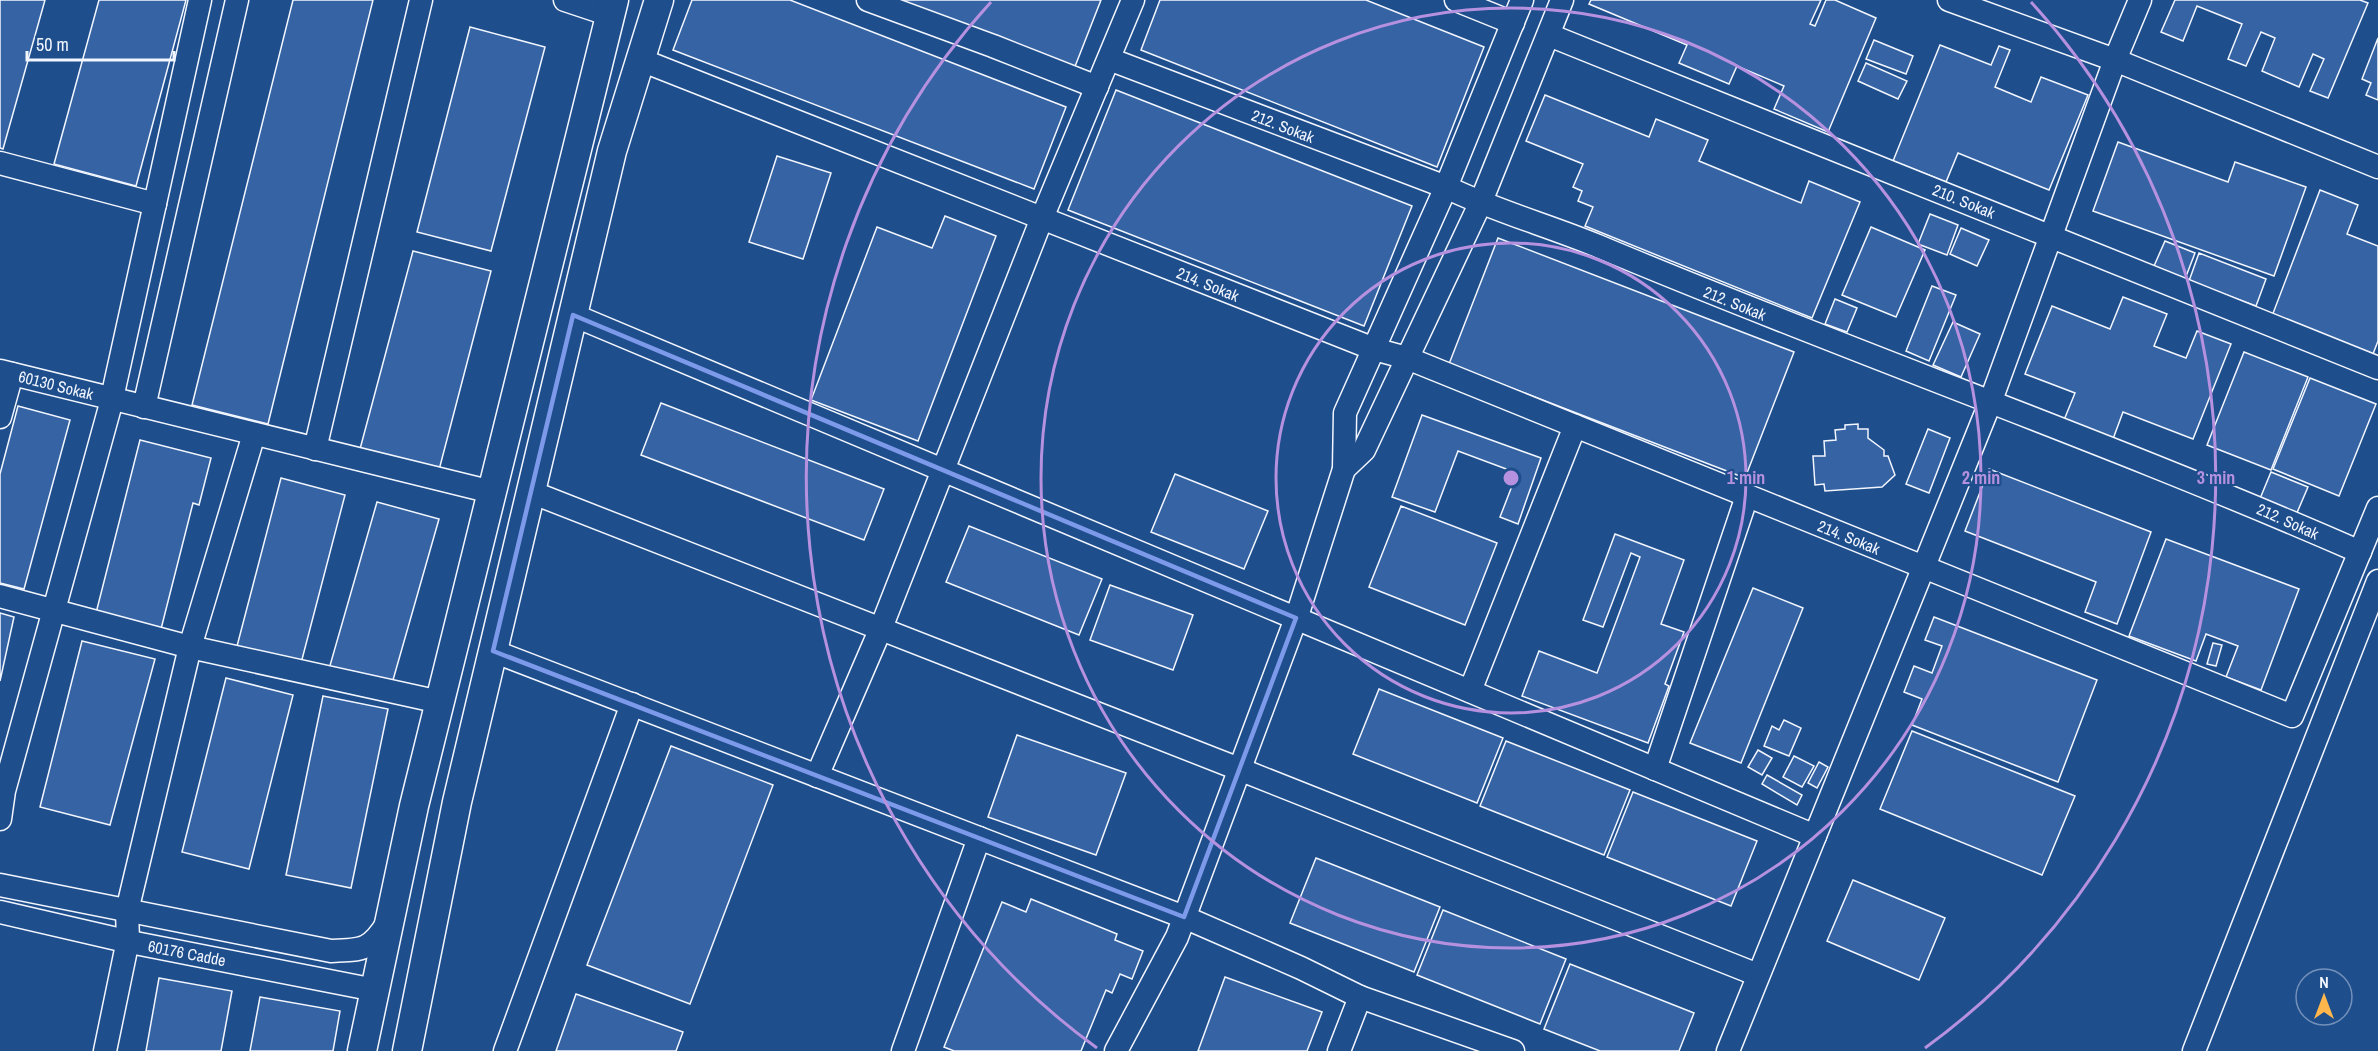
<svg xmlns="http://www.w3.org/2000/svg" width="2378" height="1051" viewBox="0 0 2378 1051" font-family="'Archivo Narrow',sans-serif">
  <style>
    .building { fill: #3563a3; stroke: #f2f6ff; stroke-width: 1.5 }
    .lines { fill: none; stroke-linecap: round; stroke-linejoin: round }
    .minor-casing { stroke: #f2f6ff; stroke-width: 25 }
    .major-casing { stroke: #f2f6ff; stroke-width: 31 }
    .minor { stroke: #1f4e8c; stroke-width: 22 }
    .major { stroke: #1f4e8c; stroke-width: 28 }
    .marked { fill: none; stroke: #7d9aea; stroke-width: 4.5; stroke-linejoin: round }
    .ring { fill: none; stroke: #b691df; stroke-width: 3 }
    .labels { text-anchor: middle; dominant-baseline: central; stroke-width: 4.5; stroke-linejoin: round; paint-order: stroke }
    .street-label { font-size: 16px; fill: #f2f6ff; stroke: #1f4e8c }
    .centre { fill: #b691df; stroke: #1f4e8c; stroke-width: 3 }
    .ring-label { font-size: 18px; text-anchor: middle; font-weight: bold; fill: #b691df; stroke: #1f4e8c; stroke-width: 4.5; stroke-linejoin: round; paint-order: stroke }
  </style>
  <rect width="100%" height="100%" fill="#1f4e8c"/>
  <g class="building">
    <polygon points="0,0 45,0 3,149 0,148"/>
    <polygon points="99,0 186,0 136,186 54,164"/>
    <polygon points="293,0 373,0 268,424 192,405"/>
    <polygon points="692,0 790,0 1066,107 1034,189 673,50"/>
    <polygon points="896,0 1101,0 1074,69"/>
    <polygon points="1160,0 1366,0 1484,47 1437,167 1141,50"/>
    <polygon points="1591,0 1821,0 1810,24 1815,26 1826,0 1835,0 1876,18 1828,132 1774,109 1784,86 1737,66 1729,84 1679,63 1687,45 1589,4"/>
    <polygon points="2175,0 2360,0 2368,3 2328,98 2310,91 2324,59 2313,54 2299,87 2262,71 2275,38 2261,32 2246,66 2228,59 2242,24 2197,6 2183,41 2161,32"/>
    <polygon points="470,27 545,47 491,251 417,232"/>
    <polygon points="2378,38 2378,100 2366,95 2371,83 2362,79"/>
    <polygon points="1874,40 1913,56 1906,74 1866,59"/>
    <polygon points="1940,45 1991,65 1999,46 2010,50 1995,87 2031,102 2041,77 2088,95 2049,190 1958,153 1946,182 1893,161"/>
    <polygon points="1866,63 1907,81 1898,99 1858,81"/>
    <polygon points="1116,90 1412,206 1364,326 1068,210"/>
    <polygon points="1545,95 1649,137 1656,119 1708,140 1699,161 1801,203 1809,181 1860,202 1812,318 1585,226 1593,207 1578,201 1582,191 1573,187 1583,164 1526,141"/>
    <polygon points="2118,142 2228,182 2235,162 2306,187 2274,276 2093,211"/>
    <polygon points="777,156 831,173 803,259 749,242"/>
    <polygon points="2320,190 2358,205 2347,234 2378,246 2378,341 2373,354 2272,316"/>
    <polygon points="1930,214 1958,225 1947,255 1918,244"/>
    <polygon points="945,216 996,236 918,441 811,400 877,227 932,248"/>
    <polygon points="1871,227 1925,250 1896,317 1842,295"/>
    <polygon points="1961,228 1989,240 1977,266 1950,254"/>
    <polygon points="1498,238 1794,352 1745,478 1449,364"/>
    <polygon points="2165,241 2195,253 2185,279 2154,266"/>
    <polygon points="413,251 491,271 439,470 360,449"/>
    <polygon points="2199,253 2266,279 2256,306 2189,281"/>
    <polygon points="1932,286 1956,295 1929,361 1906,351"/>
    <polygon points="2123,297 2167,314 2154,346 2186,358 2197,331 2231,344 2193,439 2123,412 2113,439 2064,420 2075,393 2025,374 2052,306 2110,329"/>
    <polygon points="1835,299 1857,308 1847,332 1825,324"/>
    <polygon points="1953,322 1980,334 1961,377 1933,365"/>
    <polygon points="2244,352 2308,377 2271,470 2207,445"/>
    <polygon points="2310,378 2376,404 2339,496 2273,469"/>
    <polygon points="661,403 884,489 864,540 641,455"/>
    <polygon points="18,406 70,420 24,589 0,583 0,474"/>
    <polygon points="1422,415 1541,458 1518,524 1500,517 1517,473 1458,451 1435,512 1392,497"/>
    <polygon points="1858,424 1858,429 1868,429 1868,438 1884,450 1884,456 1888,456 1895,475 1882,487 1825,491 1824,484 1815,485 1813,456 1825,456 1824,441 1836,440 1835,430 1845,429 1845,425"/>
    <polygon points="1928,429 1950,438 1929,493 1906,484"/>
    <polygon points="140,440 211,458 199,505 193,503 161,629 96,613"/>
    <polygon points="1989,469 2151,532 2117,624 2085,612 2096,582 1965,531"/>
    <polygon points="2271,472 2308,487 2296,515 2259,501"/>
    <polygon points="1175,474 1268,511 1244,569 1151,532"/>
    <polygon points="281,478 345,495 300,667 236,650"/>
    <polygon points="377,502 439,519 391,687 329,669"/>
    <polygon points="1401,506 1497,543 1465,625 1369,587"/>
    <polygon points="969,526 1102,579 1079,635 946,582"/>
    <polygon points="1615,534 1684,560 1661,624 1684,632 1665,684 1669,686 1648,743 1522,696 1539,651 1597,673 1640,557 1631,553 1603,627 1583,620"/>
    <polygon points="2166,539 2299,589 2261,690 2226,677 2238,646 2206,634 2196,661 2129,636"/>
    <polygon points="1110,585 1193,615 1173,670 1090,640"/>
    <polygon points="1753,588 1803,608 1741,763 1690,743"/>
    <polygon points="0,613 14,617 0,681"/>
    <polygon points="1934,617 2097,680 2058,782 1912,725 1922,699 1904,692 1914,666 1932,673 1942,646 1925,640"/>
    <polygon points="82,641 155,659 110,825 40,807"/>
    <polygon points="2213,643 2222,645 2216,666 2207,664"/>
    <polygon points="226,678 293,695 249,869 182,852"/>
    <polygon points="1379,689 1503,738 1477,803 1353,754"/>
    <polygon points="323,696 388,709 351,888 286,875"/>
    <polygon points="1784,720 1801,728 1789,756 1764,746 1772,726 1779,730"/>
    <polygon points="1912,731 2075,796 2042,875 1880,809"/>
    <polygon points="1017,735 1126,773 1096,855 988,817"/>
    <polygon points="1506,741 1630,790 1604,855 1480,806"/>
    <polygon points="671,746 773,785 690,1004 587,965"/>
    <polygon points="1758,750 1772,758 1762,775 1748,767"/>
    <polygon points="1794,756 1814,766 1802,787 1783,777"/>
    <polygon points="1819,762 1828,767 1817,788 1808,783"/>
    <polygon points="1767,775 1802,795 1797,805 1762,784"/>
    <polygon points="1633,792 1757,841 1731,906 1607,857"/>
    <polygon points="1316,858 1440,907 1414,972 1290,923"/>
    <polygon points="1853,880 1945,918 1919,980 1827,941"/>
    <polygon points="1031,899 1117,934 1115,940 1143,951 1132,979 1120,974 1112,993 1106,990 1081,1051 954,1051 944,1047 1002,902 1026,912"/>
    <polygon points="1443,910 1566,959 1540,1024 1417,975"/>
    <polygon points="1570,964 1694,1013 1679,1051 1600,1051 1544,1029"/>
    <polygon points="1225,977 1322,1012 1307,1051 1198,1051"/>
    <polygon points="159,978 232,991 221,1051 146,1051"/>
    <polygon points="576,994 683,1032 676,1051 556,1051"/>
    <polygon points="260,997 340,1011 333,1051 250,1051"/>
  </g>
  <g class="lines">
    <defs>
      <g id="minor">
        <polyline points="565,0 610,15"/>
        <polyline points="868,0 993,46 1097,87"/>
        <polyline points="1456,0 1513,23"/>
        <polyline points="1949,0 2115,60 2378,167"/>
        <polyline points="1549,35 2378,368"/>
        <path d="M1109,59L1446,187C1495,211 1547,225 1598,246C1850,352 2109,442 2360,552"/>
        <polyline points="641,60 1374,349 1407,358 2292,716 2378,508"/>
        <polyline points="0,163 155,204"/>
        <polyline points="573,315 1815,836"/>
        <polyline points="0,371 492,492"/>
        <polyline points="144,407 237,0"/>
        <polyline points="0,417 12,374"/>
        <polyline points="315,449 421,0"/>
        <polyline points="1344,469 1364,450 1480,204 1562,0"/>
        <polyline points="531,492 1239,769 1758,975"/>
        <polyline points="0,596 190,647 440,702"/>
        <polyline points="493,651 1184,917 1301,968 1360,997 1513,1051"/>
        <polyline points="1470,691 1575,426"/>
        <polyline points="1655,769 1747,496"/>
        <polyline points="817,776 881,628 1042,218 1133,0"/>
        <polyline points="0,819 4,791 110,407 200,0"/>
        <path d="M0,885L331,951C363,950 371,950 388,922"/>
        <polyline points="0,912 130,942 375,990"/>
        <polyline points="105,1051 128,940 127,911 190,647 254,434"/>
        <polyline points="505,1051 632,704"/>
        <polyline points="903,1051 979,838"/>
        <polyline points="1116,1051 1177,937 1298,613 1344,469 1345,413 1446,187 1522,0"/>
        <polyline points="1339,1051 1360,997"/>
        <polyline points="1728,1051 1990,403 2115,60 2140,0"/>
        <polyline points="2194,1051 2378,581"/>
      </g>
      <g id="major">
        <polyline points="362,1051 414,806 614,0"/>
        <polyline points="407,1051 457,802 612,151 659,0"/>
      </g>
    </defs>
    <use href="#minor" class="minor-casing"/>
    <use href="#major" class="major-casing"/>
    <use href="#minor" class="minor"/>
    <use href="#major" class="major"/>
  </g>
  <path class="marked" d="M573,315L1296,618L1184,917L493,651Z"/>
  <g class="ring">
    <circle cx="1511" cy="478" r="235"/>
    <circle cx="1511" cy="478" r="470"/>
    <path d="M1097 1048A705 705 0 0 1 991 2M2031 2A705 705 0 0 1 1925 1048"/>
  </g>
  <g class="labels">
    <g class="street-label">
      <text transform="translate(1283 126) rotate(21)">212. Sokak</text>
      <text transform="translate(1964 201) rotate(22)">210. Sokak</text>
      <text transform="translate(1208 284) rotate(22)">214. Sokak</text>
      <text transform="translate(1735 303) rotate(22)">212. Sokak</text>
      <text transform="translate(56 385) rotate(14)">60130 Sokak</text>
      <text transform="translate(2288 521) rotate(24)">212. Sokak</text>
      <text transform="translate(1849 537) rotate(22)">214. Sokak</text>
      <text transform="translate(187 953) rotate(11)">60176 Cadde</text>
    </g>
  </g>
  <circle cx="1511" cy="478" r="9" class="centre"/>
  <g class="ring-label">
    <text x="1746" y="484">1 min</text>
    <text x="1981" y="484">2 min</text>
    <text x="2216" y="484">3 min</text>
  </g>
  <g transform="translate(2324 997)"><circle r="28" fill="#1f4e8c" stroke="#7391ba" stroke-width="1.5"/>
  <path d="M0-4.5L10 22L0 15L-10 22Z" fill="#ffb74d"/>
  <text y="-9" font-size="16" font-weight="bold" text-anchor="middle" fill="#f2f6ff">N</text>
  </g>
  <path d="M27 51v9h147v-9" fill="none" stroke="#f2f6ff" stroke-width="3"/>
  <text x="36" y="51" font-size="18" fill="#f2f6ff" stroke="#1f4e8c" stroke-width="4.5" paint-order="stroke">50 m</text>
</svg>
